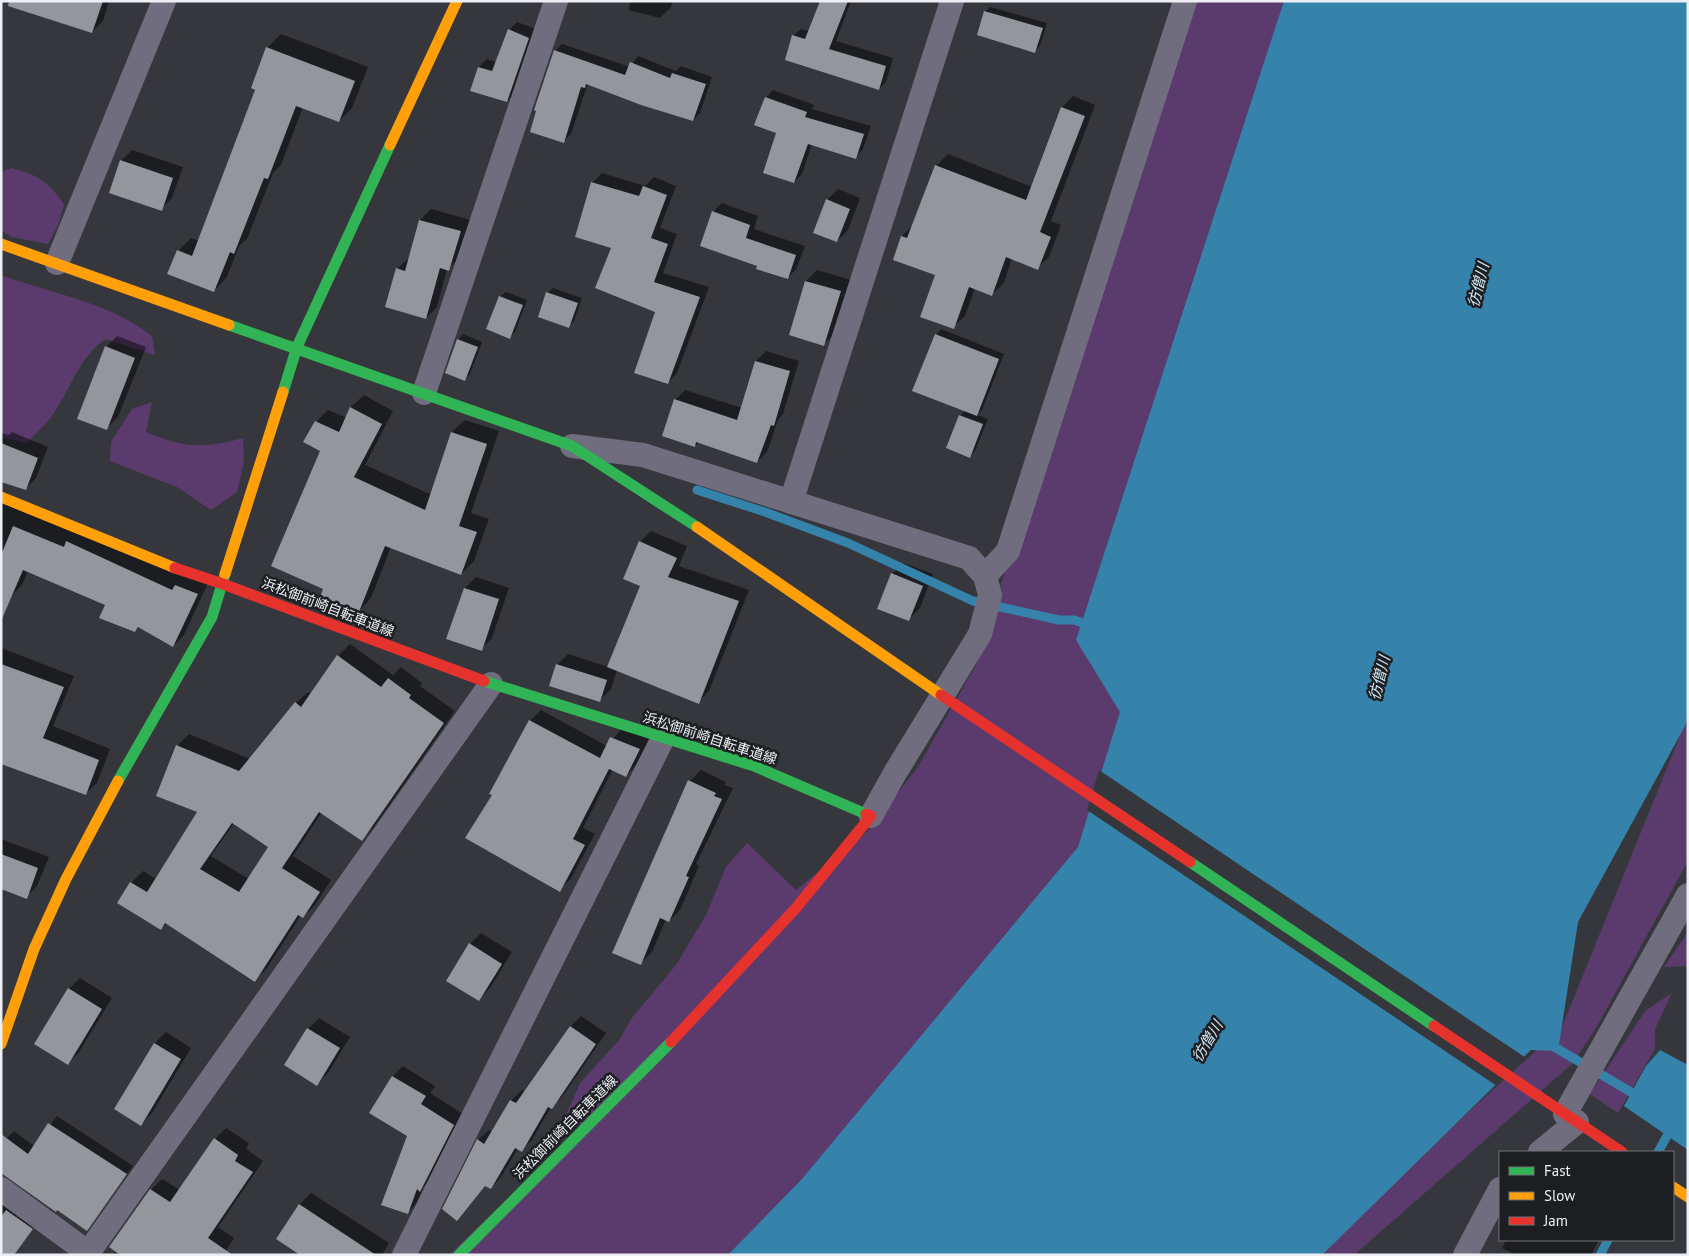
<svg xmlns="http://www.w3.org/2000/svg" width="1689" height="1256" viewBox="0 0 1689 1256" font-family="'PT Sans','Noto Sans JP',sans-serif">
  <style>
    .green { fill: #5b3b6d }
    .water { fill: #3583ab }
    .pier { fill: #36373d }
    .shadow { fill: #0007; fill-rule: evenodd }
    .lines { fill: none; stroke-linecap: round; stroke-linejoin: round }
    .stream { stroke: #3583ab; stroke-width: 9 }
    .building { fill: #93969c; fill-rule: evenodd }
    .street { stroke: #706d7e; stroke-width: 24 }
    .fast { stroke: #30b455; stroke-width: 11 }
    .slow { stroke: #ff9f0a; stroke-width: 11 }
    .jam { stroke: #e5322d; stroke-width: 11 }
    .labels { text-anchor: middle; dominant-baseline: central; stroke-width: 5; stroke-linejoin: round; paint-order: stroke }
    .street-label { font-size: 14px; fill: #edeff5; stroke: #1c1e22 }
    .water-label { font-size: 15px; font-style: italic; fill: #cfe7f5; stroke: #1c1e22 }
  </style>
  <rect width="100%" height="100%" fill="#36373d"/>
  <g class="green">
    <polygon points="1185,1 1291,1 1138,703 1078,847 767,1255 449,1255 580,1129 566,1115 580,1083 620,1039 631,1019 676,965 706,915 726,867 747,843 796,890 868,831 918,767 976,665 1080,328"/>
    <path d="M11,168C37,174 50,183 64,205L58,225L48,244L12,237L1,230V172Z"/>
    <path d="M1,275C53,294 108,302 152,336L155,355L105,339C78,360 75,380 57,408C50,421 37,432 27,443L1,437Z"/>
    <path d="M152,402L146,432C185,448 202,449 243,438L244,461L237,492L211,510L177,487L110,461L111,442L132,409Z"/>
    <polygon points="1688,716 1688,861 1596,1028 1572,1064 1354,1255 1292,1255 1438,1140 1562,1027"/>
    <polygon points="1688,932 1688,966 1664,967"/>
    <polygon points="1672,993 1655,1029 1655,1049 1618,1113 1590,1094 1645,1011"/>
  </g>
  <g class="water">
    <polygon points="1284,1 1688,1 1688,715 1685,726 1578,922 1558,1051 1531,1050 1322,1255 728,1255 802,1179 1078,847 1120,712 1076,640"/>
    <polygon points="1660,1050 1688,1065 1688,1150 1624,1106 1646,1066"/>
  </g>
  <polygon class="pier" points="1099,770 1526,1058 1497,1086 1087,810"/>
  <g class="shadow">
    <polygon points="54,1 109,1 103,21 92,32"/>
    <polygon points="631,1 673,1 671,7 660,18 628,10"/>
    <polygon points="821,1 851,1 836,41 893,58 886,82 879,89 793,36 801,29 810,31"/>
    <polygon points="990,7 1047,23 1040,46 1035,51 985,12"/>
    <polygon points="517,22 536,29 515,93 507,101 471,90 479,67 487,59 496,62 509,30"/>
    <polygon points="281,34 368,67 352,108 339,121 303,107 281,165 273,173 247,239 239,246 227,277 214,291 178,251 191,238 199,241 257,89 252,87 268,47"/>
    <polygon points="562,44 630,67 638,56 676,71 681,66 712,77 700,113 693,120 588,83 571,134 564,141 555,51"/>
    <polygon points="773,90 814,105 812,109 871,126 863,149 856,157 812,144 802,174 794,182 766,98"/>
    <polygon points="1073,96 1095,105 1051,221 1061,225 1049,257 1037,268 1012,258 1004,283 992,294 975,288 965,316 953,327 937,275 902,236 912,226 936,166 948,154 1032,187 1062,107"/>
    <polygon points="132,150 183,167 172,198 161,209 121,161"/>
    <polygon points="602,173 645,186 654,177 676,186 660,228 677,234 663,273 709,287 677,373 667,383 657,311 613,247 592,183"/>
    <polygon points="838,189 860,198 848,230 837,241 827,200"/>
    <polygon points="722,203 758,216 754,229 805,246 796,269 788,278 759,265 713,212"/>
    <polygon points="431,209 471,220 460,258 447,269 437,307 426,318 397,269 409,258 420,220"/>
    <polygon points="817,270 851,280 835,333 824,344 791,334 806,281"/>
    <polygon points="553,288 582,298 574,321 569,326 547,293"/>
    <polygon points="506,292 527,300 515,332 510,337 500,297"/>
    <polygon points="941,329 1004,354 982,410 977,415 988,419 975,451 970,456 960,416 965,411 936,335"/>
    <polygon points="463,334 482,342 470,374 465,379 458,340"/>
    <polygon points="117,336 146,347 118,417 107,428 106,347"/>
    <polygon points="766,351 799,361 783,414 778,420 767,452 757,462 699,442 695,446 675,400 685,390 742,408 756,361"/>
    <polygon points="364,395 393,411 365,465 432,495 452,432 465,420 499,431 471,513 489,519 474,561 461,574 391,547 371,598 359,611 324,588 322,450 316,422 328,410 347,418 351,407"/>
    <polygon points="12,432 48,447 36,478 25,489 1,481 1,433 9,435"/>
    <polygon points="1,497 208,583 184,635 173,646 140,627 135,631 106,605 28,571 22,585 11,596 1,592"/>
    <polygon points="651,531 687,546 679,566 749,590 709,691 698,702 617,670 611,689 600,700 557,665 568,654 609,667 642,586 640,542"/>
    <polygon points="903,563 933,574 920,608 909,619 892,574"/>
    <polygon points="476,577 509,588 492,638 481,649 465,588"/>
    <path d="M350,644L393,675L401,667L422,683L420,686L455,711L373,828L362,839L322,812L293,856L331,880L315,905L303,917L301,915L267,968L255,980L167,923L161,929L131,883L143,871L156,879L198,812L177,746L189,734L250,759L296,703L308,692L311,694L338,656ZM234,823L269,846L249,879L211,856Z"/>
    <polygon points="1,648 74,676 53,726 110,749 97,783 85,794 1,720"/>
    <polygon points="541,710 607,746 622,728 650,738 636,765 626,776 613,769 583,828 595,834 570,880 559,890 494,795 530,721"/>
    <polygon points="701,770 726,782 724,785 733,788 696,864 699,866 680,910 669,921 666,919 652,952 641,963 690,781"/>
    <polygon points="1,839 49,857 37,886 26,897 1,888"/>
    <polygon points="481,933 512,952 490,988 479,999 470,944"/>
    <polygon points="80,978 112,998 79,1052 68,1063 69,989"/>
    <polygon points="581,1016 606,1033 562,1097 551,1107 532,1140 521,1150 518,1148 501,1177 491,1188 486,1185 457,1219 478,1140 489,1130 493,1132 511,1101 522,1090 526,1092 570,1027"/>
    <polygon points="319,1018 350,1037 328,1073 317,1084 308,1029"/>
    <polygon points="166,1032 191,1048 152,1113 141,1124 155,1043"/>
    <polygon points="403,1066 435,1086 430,1093 463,1114 430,1180 423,1187 417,1203 407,1213 408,1135 371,1112 393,1076"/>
    <polygon points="57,1116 133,1166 86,1230 9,1177 1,1174 1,1146 7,1138 14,1131 34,1146"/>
    <polygon points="226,1128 249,1143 246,1149 263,1161 218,1227 234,1238 223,1255 113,1255 151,1190 162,1179 180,1190 215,1139"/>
    <polygon points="1,1193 39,1221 13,1255 1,1248"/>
    <polygon points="311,1193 389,1243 382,1255 303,1255 278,1239 300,1204"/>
    <polygon points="1506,1240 1599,1240 1591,1255 1515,1255 1502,1248"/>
  </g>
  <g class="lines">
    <g class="stream">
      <polyline points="697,490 765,512 848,543 973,601 1059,620 1074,620 1092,626"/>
      <polyline points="1551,1045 1641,1098"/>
      <polyline points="1658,1152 1672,1127"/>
      <polyline points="1600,1255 1608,1240"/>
    </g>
  </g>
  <g class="building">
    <polygon points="9,1 103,1 92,33 8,6"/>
    <polygon points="820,1 848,1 829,49 886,66 879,90 785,60 792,35 805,39"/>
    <polygon points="984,11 1043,28 1035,53 977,35"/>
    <polygon points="508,29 529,38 507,102 470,91 478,67 492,71"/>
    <polygon points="266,47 355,81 339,122 296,106 268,179 264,178 234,254 230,252 214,292 167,274 177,250 192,256 255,90 251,88"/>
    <polygon points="554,50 625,75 630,62 670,78 672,73 706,84 693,121 641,105 586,84 585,88 581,87 564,143 530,132 536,111 534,110"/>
    <polygon points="765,97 807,112 805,117 864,134 856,159 808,144 794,183 763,173 776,133 754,125"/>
    <polygon points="1061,107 1085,116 1040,232 1051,237 1038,270 1006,257 992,296 969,287 954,329 920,317 935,275 893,260 901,236 907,238 935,165 1026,200"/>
    <polygon points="120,160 173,178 162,211 109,193"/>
    <polygon points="591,182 639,196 643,186 667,195 651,238 668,244 654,282 700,297 668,384 634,373 655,312 595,288 611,248 575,237"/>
    <polygon points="826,199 850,209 837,242 813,233"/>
    <polygon points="712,211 750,225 746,238 796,255 788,279 756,269 757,266 700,246"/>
    <polygon points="419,220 461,231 449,271 440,268 426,319 385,307 396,268 405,271"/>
    <polygon points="805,281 841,291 824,346 789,335"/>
    <polygon points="546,292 578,303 569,328 538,317"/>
    <polygon points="499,296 523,305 510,339 486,329"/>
    <polygon points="935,334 999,359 977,416 912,391"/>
    <polygon points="457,339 478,347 465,381 445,373"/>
    <polygon points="105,346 135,358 107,430 77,419"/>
    <polygon points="755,361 790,371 774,426 771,425 757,463 696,442 695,447 662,436 674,399 737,420"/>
    <polygon points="350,407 382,424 354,477 425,510 451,432 487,444 459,526 477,532 461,575 385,546 359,612 320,597 323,589 271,566 320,451 303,442 315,421 339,432"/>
    <polygon points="959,415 983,424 970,458 946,448"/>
    <polygon points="1,443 38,458 26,490 1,482"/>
    <polygon points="13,526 64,547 66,541 172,590 175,585 198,594 173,647 138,627 135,632 99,618 105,605 23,570 1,621 1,555"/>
    <polygon points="639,541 677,558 668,577 739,601 699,704 607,667 640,586 623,579"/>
    <polygon points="891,573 923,586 909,621 877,609"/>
    <polygon points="464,588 499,599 482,651 446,639"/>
    <path d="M337,655L381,687L388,678L411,695L409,698L444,723L362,841L319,812L282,868L320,892L303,918L298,915L255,982L165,923L161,930L117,903L130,882L147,892L197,812L156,796L176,745L239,771L295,702L301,707ZM232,823L268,847L239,892L200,869Z"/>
    <polygon points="1,664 64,687 43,738 99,760 86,795 1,764"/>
    <polygon points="556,664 607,680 600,702 549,686"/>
    <polygon points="529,720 600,758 610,737 640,749 626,777 609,769 573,839 585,845 560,892 465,838 492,795 489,794"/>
    <polygon points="688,780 716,793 714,796 722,799 686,876 689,877 669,922 660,918 641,965 612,953"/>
    <polygon points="1,854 38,868 27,899 1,889"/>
    <polygon points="469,943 502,964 479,1001 446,981"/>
    <polygon points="68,988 102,1009 68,1065 34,1044"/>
    <polygon points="570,1026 596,1044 552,1109 548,1107 522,1152 515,1148 491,1189 485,1186 457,1221 442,1209 477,1139 484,1144 510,1100 516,1103"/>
    <polygon points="307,1028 340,1048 317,1086 284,1065"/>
    <polygon points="154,1043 181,1059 141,1126 114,1109"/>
    <polygon points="392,1076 426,1096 421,1104 454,1125 420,1192 417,1189 408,1214 381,1205 407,1136 369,1113"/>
    <polygon points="48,1123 127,1174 87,1231 57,1210 56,1212 1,1173 1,1134 28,1154"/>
    <polygon points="214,1138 238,1155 235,1161 253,1172 208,1238 233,1255 120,1255 109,1247 150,1189 170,1202"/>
    <polygon points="299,1204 376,1255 300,1255 276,1239"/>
    <polygon points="6,1210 33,1229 14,1255 1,1255 1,1217"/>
  </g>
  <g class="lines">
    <g class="street">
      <polyline points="57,263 164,1"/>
      <polyline points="424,393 556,1"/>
      <polyline points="572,446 643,455 969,558 985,576 990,595 980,634 895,773 871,816"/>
      <polyline points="791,502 952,1"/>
      <polyline points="985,576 1008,551 1185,1"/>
      <polyline points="1565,1114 1688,895"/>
      <polyline points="1540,1152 1577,1122"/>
      <polyline points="1,1189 91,1255"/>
      <polyline points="88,1253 491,684"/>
      <polyline points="404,1255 663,738"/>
      <polyline points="1465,1255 1500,1189"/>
    </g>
    <g class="fast">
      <polyline points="229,325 572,446 697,527"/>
      <polyline points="283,392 297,347 390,145"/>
      <polyline points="484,681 754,766 866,814"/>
      <polyline points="118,781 212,617 225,574"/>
      <polyline points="1190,862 1434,1026"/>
      <polyline points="459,1255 671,1042"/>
    </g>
    <g class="slow">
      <polyline points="390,145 457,1"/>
      <polyline points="1,244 229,325"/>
      <polyline points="1,497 175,568"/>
      <polyline points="697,527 941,695"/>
      <polyline points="225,574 283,392"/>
      <polyline points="1,1044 34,949 66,879 118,781"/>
      <polyline points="1673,1187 1688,1197"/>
    </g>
    <g class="jam">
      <polyline points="175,568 223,584 484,681"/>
      <polyline points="941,695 1190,862"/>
      <polyline points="1434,1026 1622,1152"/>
      <polyline points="671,1042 796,908 871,816 866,814"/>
    </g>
  </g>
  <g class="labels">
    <g class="street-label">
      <text transform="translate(328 607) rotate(21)">浜松御前崎自転車道線</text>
      <text transform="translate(710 738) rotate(18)">浜松御前崎自転車道線</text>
      <text transform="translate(565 1127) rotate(-45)">浜松御前崎自転車道線</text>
    </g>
    <g class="water-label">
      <text transform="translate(1478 285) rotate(-76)">彷僧川</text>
      <text transform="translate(1379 678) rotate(-76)">彷僧川</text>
      <text transform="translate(1207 1041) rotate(-59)">彷僧川</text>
    </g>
  </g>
  <rect width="1689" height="1256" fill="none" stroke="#edeff5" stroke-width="5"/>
  <rect x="1499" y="1151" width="175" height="90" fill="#1c1e22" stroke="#707276"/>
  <rect x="1509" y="1167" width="25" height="8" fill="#30b455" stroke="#707276"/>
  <text x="1544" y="1176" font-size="15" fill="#edeff5">Fast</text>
  <rect x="1509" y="1192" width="25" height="8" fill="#ff9f0a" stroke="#707276"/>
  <text x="1544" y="1201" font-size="15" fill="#edeff5">Slow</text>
  <rect x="1509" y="1217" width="25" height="8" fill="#e5322d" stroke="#707276"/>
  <text x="1544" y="1226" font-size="15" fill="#edeff5">Jam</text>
</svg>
